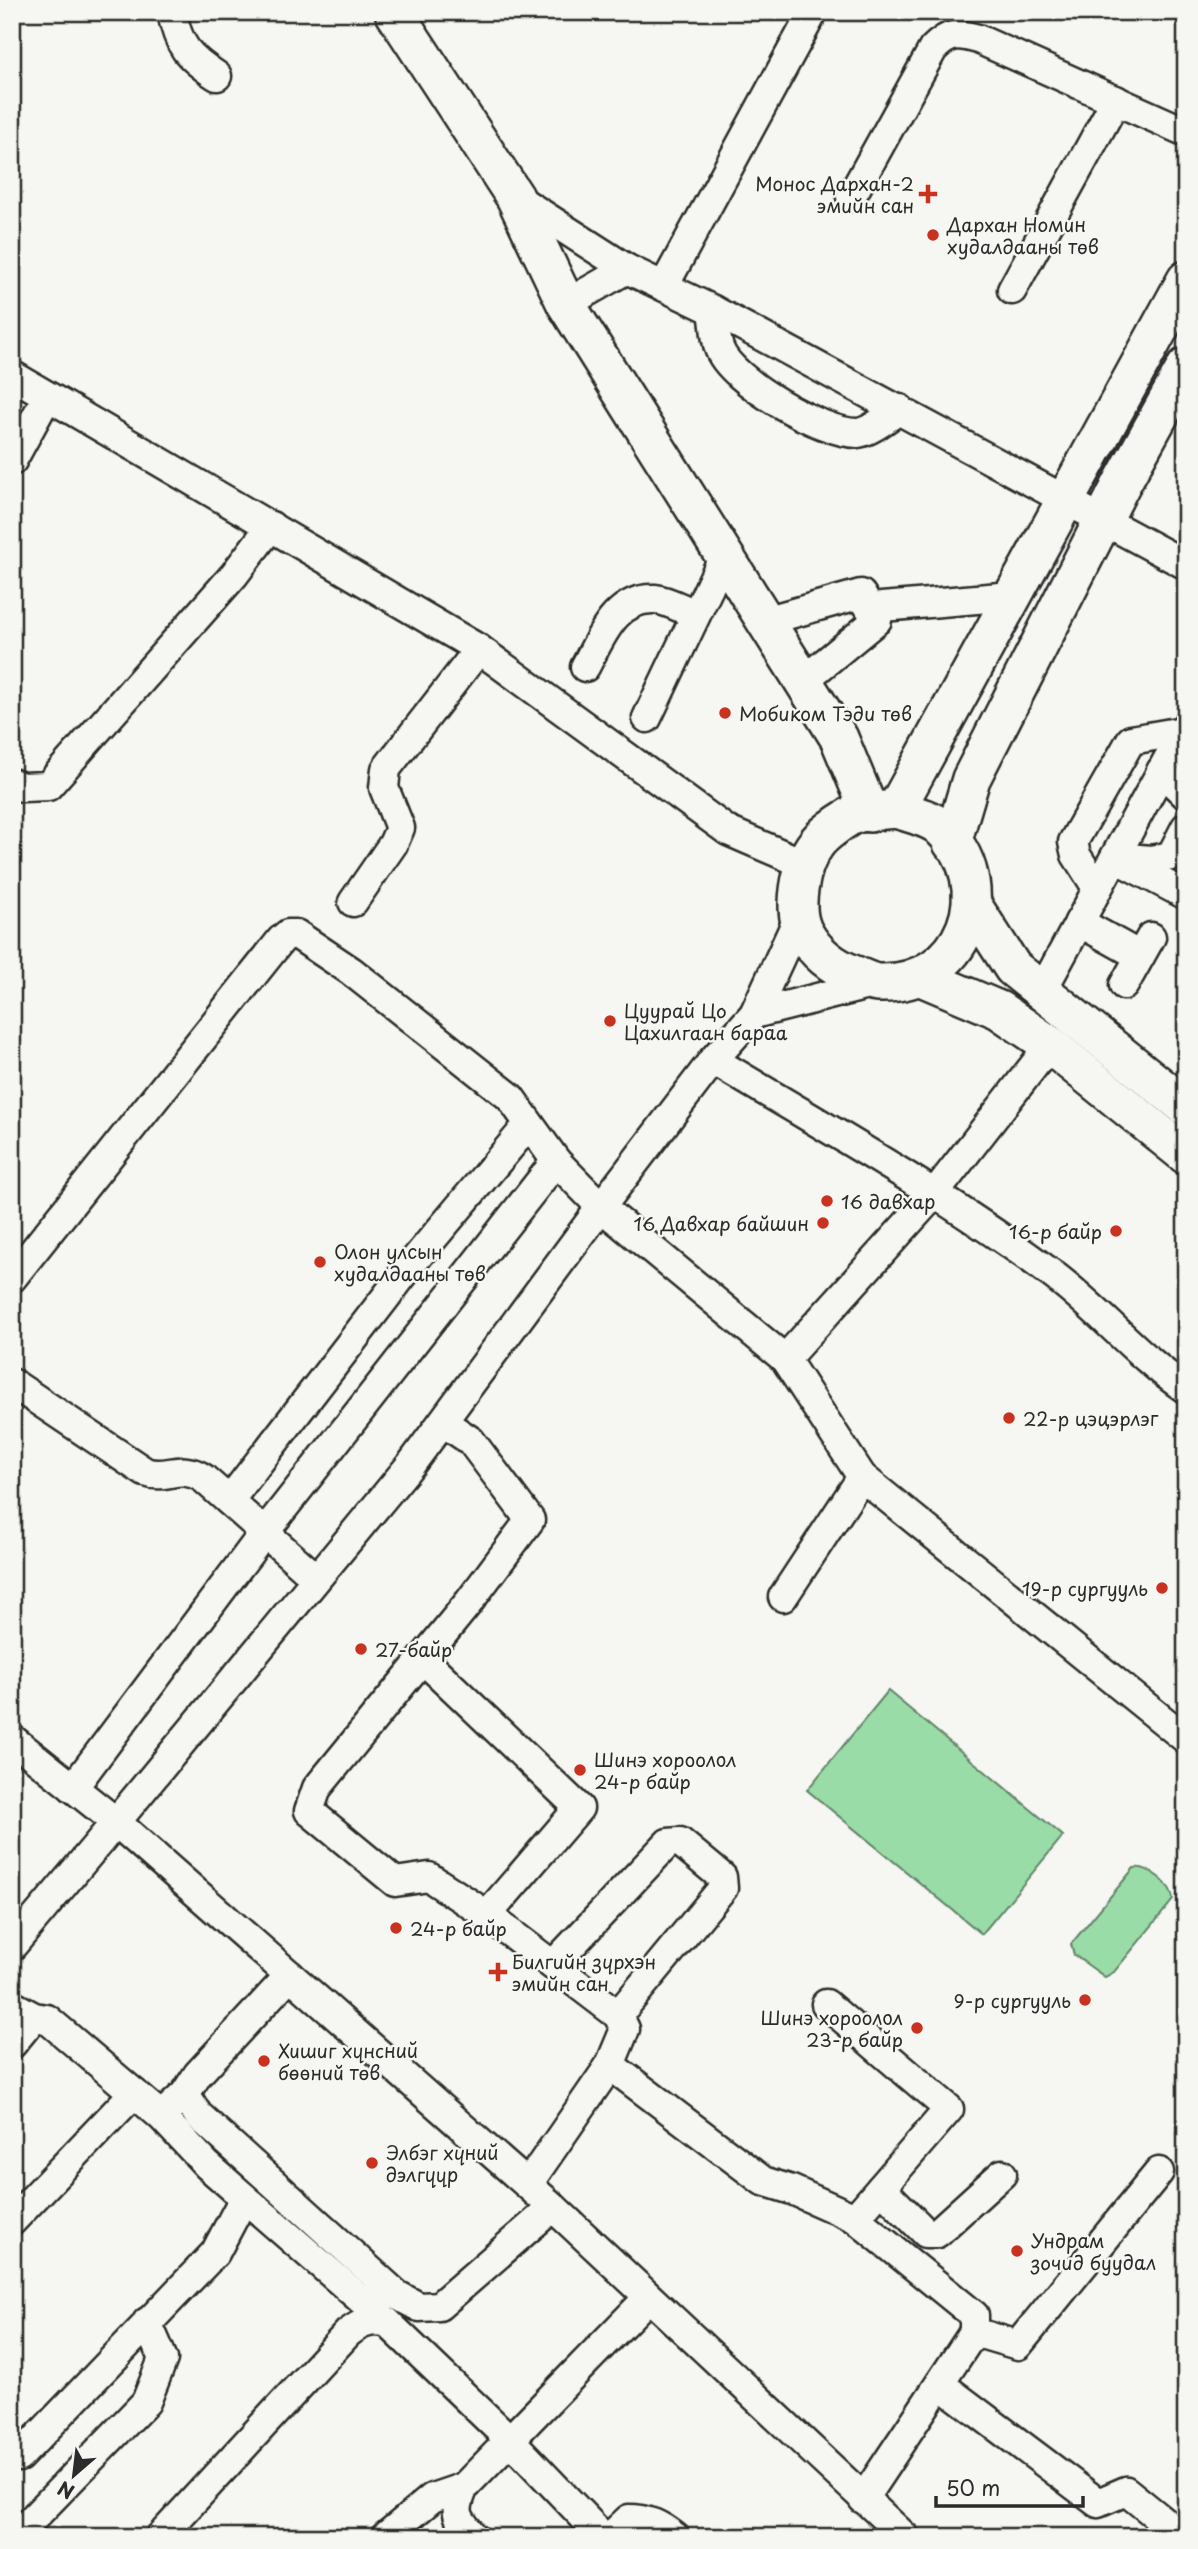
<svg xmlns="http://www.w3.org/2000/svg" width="1198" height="2549" viewBox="0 0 1198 2549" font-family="'Playpen Sans',sans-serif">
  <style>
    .pitch { fill: #9adca7; stroke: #628469; stroke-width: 2 }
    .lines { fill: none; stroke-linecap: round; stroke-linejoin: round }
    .minor-casing { stroke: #2b2b2b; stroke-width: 33 }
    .major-casing { stroke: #2b2b2b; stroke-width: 42 }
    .minor { stroke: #f6f6f2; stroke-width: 28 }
    .major { stroke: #f6f6f2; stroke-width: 37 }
    .poi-dot { fill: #c8321e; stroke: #f6f6f2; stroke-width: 2.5 }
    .labels { text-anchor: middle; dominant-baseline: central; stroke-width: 5; stroke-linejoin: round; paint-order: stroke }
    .poi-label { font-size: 19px; fill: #2b2b2b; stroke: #f6f6f2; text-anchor: start }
  </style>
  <rect width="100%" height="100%" fill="#f6f6f2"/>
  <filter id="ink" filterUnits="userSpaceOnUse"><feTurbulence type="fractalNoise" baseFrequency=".0143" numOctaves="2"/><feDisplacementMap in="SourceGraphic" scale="14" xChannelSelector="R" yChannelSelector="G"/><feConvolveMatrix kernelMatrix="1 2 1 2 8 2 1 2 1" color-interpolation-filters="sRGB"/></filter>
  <g filter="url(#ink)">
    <g class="pitch">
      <polygon points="888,1691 1063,1836 982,1934 807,1790"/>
      <path d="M1134,1868C1148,1865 1173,1885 1173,1900L1114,1972L1105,1977L1074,1955L1071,1944Z"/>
    </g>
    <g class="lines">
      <defs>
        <g id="minor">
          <path d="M172,12C178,46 188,57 217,76"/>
          <polyline points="515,197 627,269 713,310 1186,565"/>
          <path d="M851,197L933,49C949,33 957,33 978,39L1186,132"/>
          <polyline points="664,286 813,12"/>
          <polyline points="1012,290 1116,100"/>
          <polyline points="566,304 627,269"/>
          <path d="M713,310C715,322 715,336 719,348C730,381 823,434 858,433C870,432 889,416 900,409"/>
          <polyline points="12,375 479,649 728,831 807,865"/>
          <polyline points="12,461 47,397"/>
          <polyline points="870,608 1012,596"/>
          <polyline points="765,621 861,594 877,620 803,681"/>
          <path d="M585,667C601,638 615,597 655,599C667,600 684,610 696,614"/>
          <polyline points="647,718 725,554"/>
          <polyline points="1161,771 1186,795"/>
          <polyline points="12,783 22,787 48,786 234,575 271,526"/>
          <polyline points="1115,857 1151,860 1171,856 1186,827"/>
          <polyline points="1123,862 1186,895"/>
          <polyline points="1097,888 1076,855 1073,842 1131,740 1183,731"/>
          <polyline points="353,902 393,844 400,828 384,788 386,769 479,649"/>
          <polyline points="797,921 754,1014 713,1060 601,1207 412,1463 116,1822 553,2207 905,2537"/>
          <polyline points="1079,922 1140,956"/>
          <polyline points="1124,985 1151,937"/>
          <polyline points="1043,989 1186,726"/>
          <polyline points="754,1014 876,983"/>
          <path d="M713,1060C828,1129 944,1194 1052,1274C1099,1309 1137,1356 1186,1389"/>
          <polyline points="12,1278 281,940 288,934 296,934 351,971 510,1097 556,1161 601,1207 785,1359 862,1477 783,1597"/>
          <polyline points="785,1359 935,1193 1050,1045"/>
          <path d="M12,1383L145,1472C167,1480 179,1463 203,1478L316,1578"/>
          <polyline points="862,1477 1186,1739"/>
          <polyline points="229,1501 413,1262 529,1124"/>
          <polyline points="423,1659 579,1808 487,1915 429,1877 395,1882 309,1811 317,1788 469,1602 530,1520 471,1441 443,1422"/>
          <polyline points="12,1739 116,1822 12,1946"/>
          <polyline points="73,1788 264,1533 556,1161"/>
          <polyline points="487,1915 618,2015 625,2029 610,2065 528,2184"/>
          <polyline points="553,1965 668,1843 680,1842 722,1877 723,1888 618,2015"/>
          <polyline points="290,1975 198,2074 185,2094 198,2115 397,2295 419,2307 439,2306 553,2207"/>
          <polyline points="12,2005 34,2017 47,2019 161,2116"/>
          <polyline points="12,2044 34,2017"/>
          <polyline points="610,2065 763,2181 792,2190 855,2218 949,2109 826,2004"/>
          <polyline points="185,2094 161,2116 207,2165 388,2323"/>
          <polyline points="881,2188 926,2233 937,2233 1002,2174"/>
          <polyline points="855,2218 974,2315 974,2332"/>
          <polyline points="12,2221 134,2093"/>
          <polyline points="940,2384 1098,2503 1126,2491 1183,2537"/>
          <polyline points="19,2457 215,2253 244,2198"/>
          <polyline points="863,2499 974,2332 1018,2345 1159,2172"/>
          <polyline points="15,2537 146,2402 163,2359 147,2322"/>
          <path d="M160,2537L348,2333C362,2322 372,2319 388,2323L510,2440L603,2537"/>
          <polyline points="385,2537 432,2498 464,2487"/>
          <path d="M474,2537C456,2516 453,2513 464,2487L648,2298"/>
          <path d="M610,2537L629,2519C648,2519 660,2525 675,2537"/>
        </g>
        <g id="major">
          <polyline points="394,12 515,197 566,304 839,738 870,813"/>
          <polyline points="896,809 1186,280"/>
          <path d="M896,809C908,813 930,818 940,827C1003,885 965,987 877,983C870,982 860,977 853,974C832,966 816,953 805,934C791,911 800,865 816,844C822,835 839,823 849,817C861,810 882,811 896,809Z"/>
          <polyline points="952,843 971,779 1122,483 1186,367"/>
          <polyline points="973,906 1013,968 1186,1107"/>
          <polyline points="921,977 999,1010 1050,1045 1186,1155"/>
        </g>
      </defs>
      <use href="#minor" class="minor-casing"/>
      <use href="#major" class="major-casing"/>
      <use href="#minor" class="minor"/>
      <use href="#major" class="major"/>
    </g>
  </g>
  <g class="poi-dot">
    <path d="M924.5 183.5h7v7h7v7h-7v7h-7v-7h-7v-7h7z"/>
    <circle cx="933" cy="235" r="7"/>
    <circle cx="725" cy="713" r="7"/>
    <circle cx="610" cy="1021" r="7"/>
    <circle cx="827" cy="1201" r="7"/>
    <circle cx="823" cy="1223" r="7"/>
    <circle cx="1116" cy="1231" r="7"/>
    <circle cx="320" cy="1262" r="7"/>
    <circle cx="1009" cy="1418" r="7"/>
    <circle cx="1162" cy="1588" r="7"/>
    <circle cx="361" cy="1649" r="7"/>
    <circle cx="580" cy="1770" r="7"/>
    <circle cx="396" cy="1928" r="7"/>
    <path d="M494.5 1961.5h7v7h7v7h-7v7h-7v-7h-7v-7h7z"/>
    <circle cx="1085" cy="2000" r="7"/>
    <circle cx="917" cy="2028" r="7"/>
    <circle cx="264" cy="2061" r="7"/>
    <circle cx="372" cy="2163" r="7"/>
    <circle cx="1017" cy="2251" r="7"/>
  </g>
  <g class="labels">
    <g class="poi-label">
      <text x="914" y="183" text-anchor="end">Монос Дархан-2<tspan x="914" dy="22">эмийн сан</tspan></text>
      <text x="947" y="224">Дархан Номин<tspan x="947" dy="22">худалдааны төв</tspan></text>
      <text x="739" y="713">Мобиком Тэди төв</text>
      <text x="624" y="1010">Цуурай Цо<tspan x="624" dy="22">Цахилгаан бараа</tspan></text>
      <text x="841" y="1201">16 давхар</text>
      <text x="809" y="1223" text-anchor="end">16 Давхар байшин</text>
      <text x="1102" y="1231" text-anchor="end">16-р байр</text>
      <text x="334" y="1251">Олон улсын<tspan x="334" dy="22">худалдааны төв</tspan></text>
      <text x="1023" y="1418">22-р цэцэрлэг</text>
      <text x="1148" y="1588" text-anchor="end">19-р сургууль</text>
      <text x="375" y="1649">27-байр</text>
      <text x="594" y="1759">Шинэ хороолол<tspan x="594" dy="22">24-р байр</tspan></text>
      <text x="410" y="1928">24-р байр</text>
      <text x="512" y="1961">Билгийн зүрхэн<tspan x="512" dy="22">эмийн сан</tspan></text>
      <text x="1071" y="2000" text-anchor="end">9-р сургууль</text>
      <text x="903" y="2017" text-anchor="end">Шинэ хороолол<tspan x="903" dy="22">23-р байр</tspan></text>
      <text x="278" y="2050">Хишиг хүнсний<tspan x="278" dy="22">бөөний төв</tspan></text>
      <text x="386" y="2152">Элбэг хүний<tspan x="386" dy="22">дэлгүүр</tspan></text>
      <text x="1031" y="2240">Ундрам<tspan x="1031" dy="22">зочид буудал</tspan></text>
    </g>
  </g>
  <rect width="1198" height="2549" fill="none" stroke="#f6f6f2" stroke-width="42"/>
  <rect x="21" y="21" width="1156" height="2507" fill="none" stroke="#2b2b2b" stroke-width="2.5" filter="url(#ink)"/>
  <g transform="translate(74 2475) rotate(208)" stroke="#f6f6f2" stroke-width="5" paint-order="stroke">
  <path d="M0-5L12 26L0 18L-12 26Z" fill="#2b2b2b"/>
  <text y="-10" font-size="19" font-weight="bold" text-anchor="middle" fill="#2b2b2b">N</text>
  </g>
  <path d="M936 2496v10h147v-10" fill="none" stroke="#2b2b2b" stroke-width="3.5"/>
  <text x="946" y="2496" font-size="21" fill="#2b2b2b" stroke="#f6f6f2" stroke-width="5" paint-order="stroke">50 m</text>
</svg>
